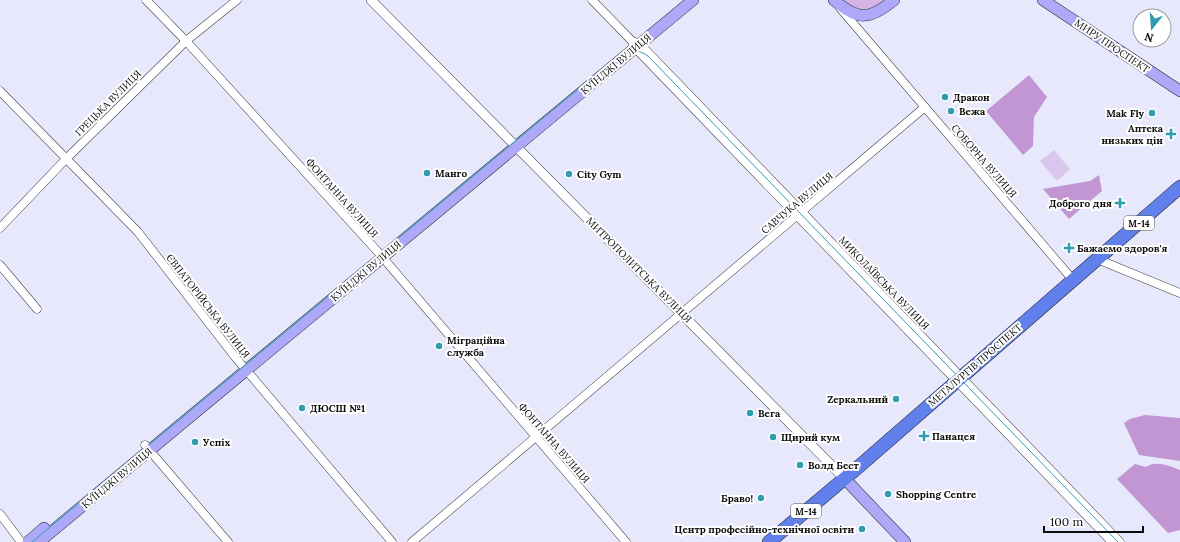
<svg xmlns="http://www.w3.org/2000/svg" width="1180" height="542" viewBox="0 0 1180 542" font-family="Lora,serif">
  <style>
    .green { fill: #d4b5e4 }
    .forest { fill: #c296d3 }
    .pitch { fill: #dac6ec }
    .lines { fill: none; stroke-linecap: round; stroke-linejoin: round }
    .minor-casing { stroke: #3d3d3d; stroke-width: 9 }
    .tertiary-casing { stroke: #3d3d3d; stroke-width: 10 }
    .secondary-casing { stroke: #2c2c2c; stroke-width: 12 }
    .trunk-casing { stroke: #1b1b1b; stroke-width: 14 }
    .minor { stroke: #fff; stroke-width: 8 }
    .tertiary { stroke: #fff; stroke-width: 9 }
    .secondary { stroke: #ada8f8; stroke-width: 11 }
    .trunk { stroke: #6280ec; stroke-width: 13 }
    .tram { stroke: #2e9dad; stroke-width: 1 }
    .poi-dot { fill: #2e9dad; stroke: #fff; stroke-width: 1.5 }
    .labels { text-anchor: middle; dominant-baseline: central; stroke-width: 4; stroke-linejoin: round; paint-order: stroke }
    .shield { fill: #fff; stroke: #545454; stroke-width: 1 }
    .shield-label { font-size: 9px; font-weight: bold; fill: #0a0a0a }
    .street-label { font-size: 10px; fill: #0a0a0a; stroke: #fff }
    .poi-label { font-size: 10px; font-weight: bold; fill: #0a0a0a; stroke: #fff; text-anchor: start }
  </style>
  <rect width="100%" height="100%" fill="#e8e8fd"/>
  <path class="green" d="M842,0H888C868,11 861,15 842,0Z"/>
  <g class="forest">
    <polygon points="1029,75 1047,97 1034,117 1033,146 1023,155 986,111"/>
    <polygon points="1099,175 1102,191 1069,219 1043,189 1090,181"/>
    <polygon points="1145,415 1180,418 1180,461 1139,455 1124,423 1130,419"/>
    <path d="M1135,464L1146,467C1155,460 1170,466 1180,470V530L1168,533L1117,479Z"/>
  </g>
  <polygon class="pitch" points="1054,150 1070,169 1057,181 1040,161"/>
  <g class="lines">
    <defs>
      <g id="minor">
        <polyline points="146,0 186,41 378,252 626,542"/>
        <polyline points="592,0 632,41 640,44 1120,542"/>
        <polyline points="840,8 1073,280"/>
        <polyline points="633,44 635,48 641,54 1112,542"/>
        <polyline points="0,91 138,232 236,358 392,542"/>
        <polyline points="0,228 66,159 186,41 237,0"/>
        <polyline points="1097,259 1180,293"/>
        <polyline points="0,265 37,309"/>
        <polyline points="145,445 228,542"/>
        <polyline points="0,514 21,542"/>
        <polyline points="412,542 925,107"/>
      </g>
      <polyline id="tertiary" points="371,0 845,479"/>
      <g id="secondary">
        <path d="M834,0C858,21 870,20 894,0"/>
        <polyline points="1043,0 1180,91"/>
        <polyline points="845,479 905,542"/>
        <polyline points="28,542 44,528"/>
        <polyline points="39,542 693,0"/>
      </g>
      <polyline id="trunk" points="769,542 856,469 1180,187"/>
    </defs>
    <use href="#minor" class="minor-casing"/>
    <use href="#tertiary" class="tertiary-casing"/>
    <use href="#secondary" class="secondary-casing"/>
    <use href="#trunk" class="trunk-casing"/>
    <use href="#minor" class="minor"/>
    <use href="#tertiary" class="tertiary"/>
    <use href="#secondary" class="secondary"/>
    <use href="#trunk" class="trunk"/>
    <path class="tram" d="M32,542L618,56C629,49 638,49 648,56L1118,542"/>
  </g>
  <g class="poi-dot">
    <circle cx="945" cy="97" r="4"/>
    <circle cx="951" cy="111" r="4"/>
    <circle cx="1152" cy="113" r="4"/>
    <path d="M1169 128h4v4h4v4h-4v4h-4v-4h-4v-4h4z"/>
    <circle cx="427" cy="173" r="4"/>
    <circle cx="569" cy="174" r="4"/>
    <path d="M1118 197h4v4h4v4h-4v4h-4v-4h-4v-4h4z"/>
    <path d="M1067 242h4v4h4v4h-4v4h-4v-4h-4v-4h4z"/>
    <circle cx="439" cy="346" r="4"/>
    <circle cx="896" cy="399" r="4"/>
    <circle cx="302" cy="408" r="4"/>
    <circle cx="750" cy="413" r="4"/>
    <path d="M922 430h4v4h4v4h-4v4h-4v-4h-4v-4h4z"/>
    <circle cx="773" cy="437" r="4"/>
    <circle cx="195" cy="442" r="4"/>
    <circle cx="800" cy="465" r="4"/>
    <circle cx="888" cy="494" r="4"/>
    <circle cx="761" cy="498" r="4"/>
    <circle cx="862" cy="529" r="4"/>
  </g>
  <g class="labels">
    <g class="shield">
      <rect x="1124" y="216" width="30" height="14" rx="3"/>
      <rect x="791" y="504" width="30" height="14" rx="3"/>
    </g>
    <g class="shield-label">
      <text x="1139" y="223">М-14</text>
      <text x="806" y="511">М-14</text>
    </g>
    <g class="street-label">
      <text transform="translate(1112 46) rotate(34)">МИРУ ПРОСПЕКТ</text>
      <text transform="translate(616 64) rotate(-40)">КУЇНДЖІ ВУЛИЦЯ</text>
      <text transform="translate(108 103) rotate(-45)">ГРЕЦЬКА ВУЛИЦЯ</text>
      <text transform="translate(984 161) rotate(49)">СОБОРНА ВУЛИЦЯ</text>
      <text transform="translate(342 198) rotate(48)">ФОНТАННА ВУЛИЦЯ</text>
      <text transform="translate(797 203) rotate(-40)">САВЧУКА ВУЛИЦЯ</text>
      <text transform="translate(639 270) rotate(45)">МИТРОПОЛИТСЬКА ВУЛИЦЯ</text>
      <text transform="translate(366 271) rotate(-40)">КУЇНДЖІ ВУЛИЦЯ</text>
      <text transform="translate(884 283) rotate(46)">МИКОЛАЇВСЬКА ВУЛИЦЯ</text>
      <text transform="translate(208 306) rotate(52)">ЄВПАТОРІЙСЬКА ВУЛИЦЯ</text>
      <text transform="translate(975 365) rotate(-41)">МЕТАЛУРГІВ ПРОСПЕКТ</text>
      <text transform="translate(554 443) rotate(49)">ФОНТАННА ВУЛИЦЯ</text>
      <text transform="translate(117 478) rotate(-40)">КУЇНДЖІ ВУЛИЦЯ</text>
    </g>
    <g class="poi-label">
      <text x="953" y="97">Дракон</text>
      <text x="959" y="111">Вежа</text>
      <text x="1144" y="113" text-anchor="end">Mak Fly</text>
      <text x="1163" y="128" text-anchor="end">Аптека<tspan x="1163" dy="12">низьких цін</tspan></text>
      <text x="435" y="173">Манго</text>
      <text x="577" y="174">City Gym</text>
      <text x="1112" y="203" text-anchor="end">Доброго дня</text>
      <text x="1077" y="248">Бажаємо здоров'я</text>
      <text x="447" y="340">Міграційна<tspan x="447" dy="12">служба</tspan></text>
      <text x="888" y="399" text-anchor="end">Zеркальний</text>
      <text x="310" y="408">ДЮСШ №1</text>
      <text x="758" y="413">Вега</text>
      <text x="932" y="436">Панацея</text>
      <text x="781" y="437">Щирий кум</text>
      <text x="203" y="442">Успіх</text>
      <text x="808" y="465">Волд Бест</text>
      <text x="896" y="494">Shopping Centre</text>
      <text x="753" y="498" text-anchor="end">Браво!</text>
      <text x="854" y="529" text-anchor="end">Центр професійно-технічної освіти</text>
    </g>
  </g>
  <g transform="translate(1152 28) rotate(197)"><circle r="19" fill="#ffffff" stroke="#9d9d9d"/>
  <path d="M0-3L7 15L0 10L-7 15Z" fill="#2e9dad"/>
  <text y="-6" font-size="11" font-weight="bold" text-anchor="middle" fill="#0a0a0a">N</text>
  </g>
  <path d="M1044 526v6h99v-6" fill="none" stroke="#0a0a0a" stroke-width="2"/>
  <text x="1050" y="526" font-size="12" fill="#0a0a0a" stroke="#ffffff" stroke-width="3" paint-order="stroke">100 m</text>
</svg>
